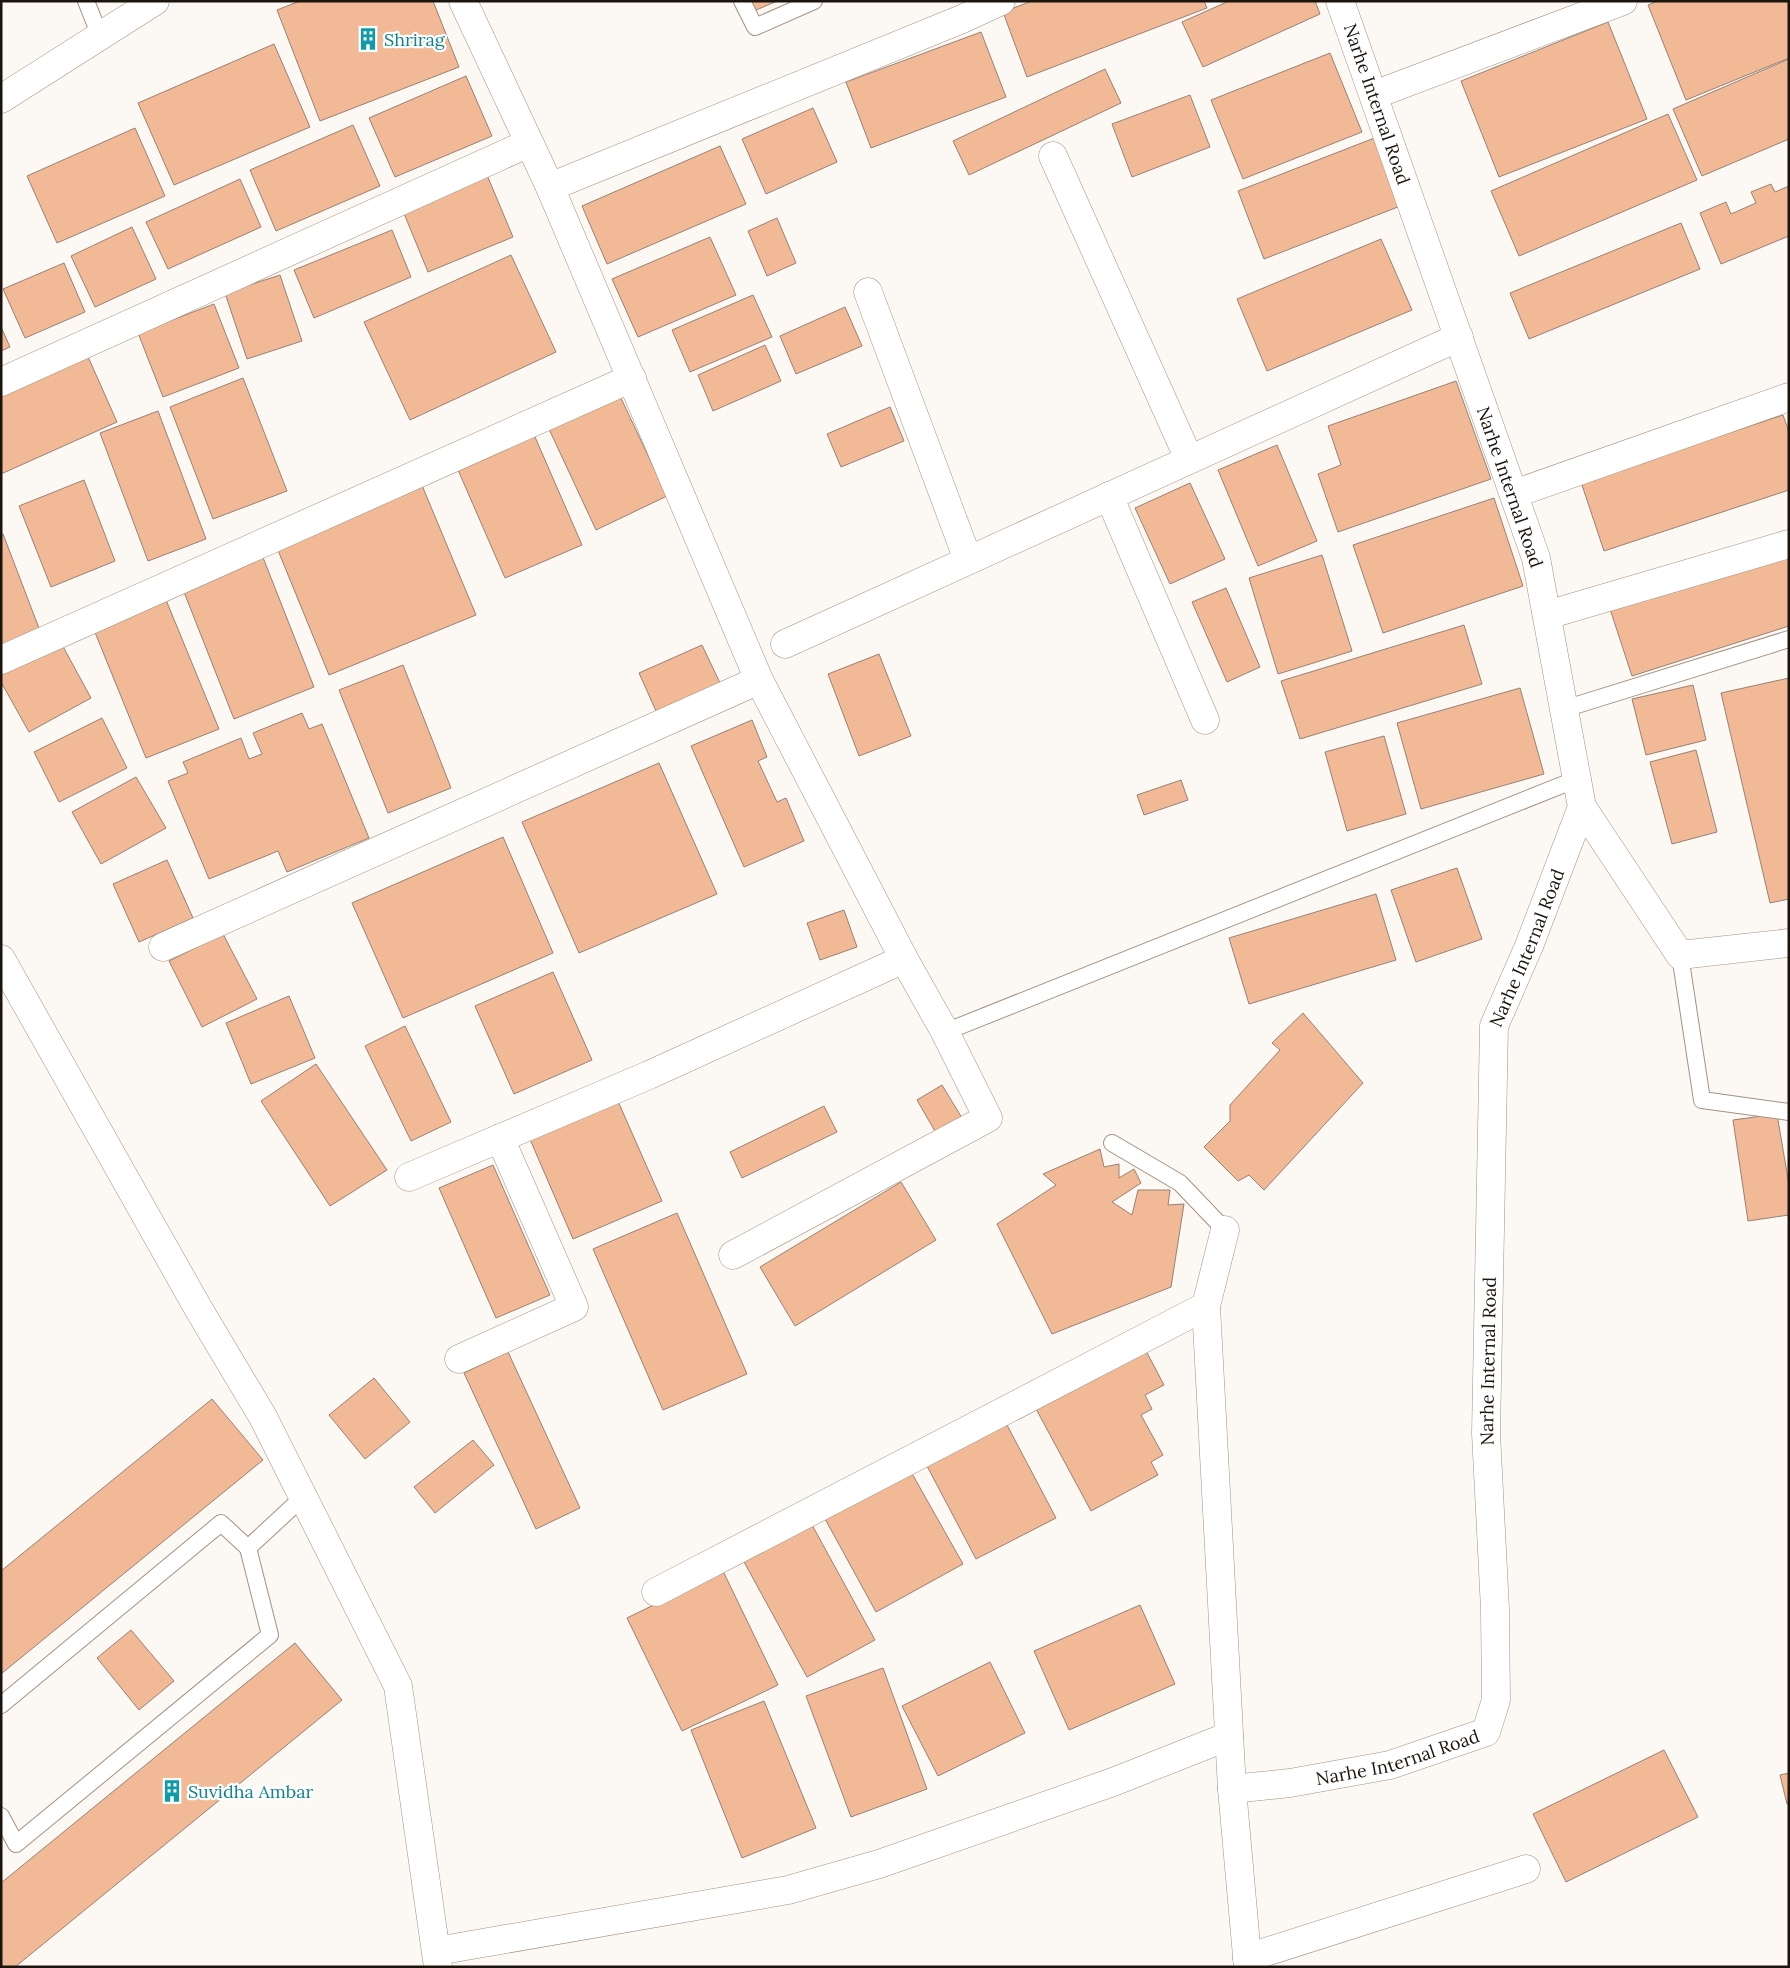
<svg xmlns="http://www.w3.org/2000/svg" width="1790" height="1968" viewBox="0 0 1790 1968" font-family="Lora,serif">
  <style>
    .building { fill: #f2b997; stroke: #978174 }
    .lines { fill: none; stroke-linecap: round; stroke-linejoin: round }
    .service-casing { stroke: #a39280; stroke-width: 18 }
    .minor-casing { stroke: #a39280; stroke-width: 29 }
    .tertiary-casing { stroke: #a39280; stroke-width: 29 }
    .service { stroke: #fff; stroke-width: 16 }
    .minor { stroke: #fff; stroke-width: 28 }
    .tertiary { stroke: #fff; stroke-width: 28 }
    .labels { text-anchor: middle; dominant-baseline: central; stroke-width: 4.5; stroke-linejoin: round; paint-order: stroke }
    .culture-label { font-size: 18px; fill: #0d838f; stroke: #fff; text-anchor: start }
    .street-label { font-size: 18px; fill: #1b150e; stroke: #fff }
  </style>
  <rect width="100%" height="100%" fill="#fcf8f4"/>
  <g class="building">
    <polygon points="300,1 433,1 459,67 320,121 277,10"/>
    <polygon points="750,1 777,1 754,11"/>
    <polygon points="1032,1 1204,1 1207,8 1027,77 1003,12"/>
    <polygon points="1229,1 1315,1 1320,14 1203,67 1182,22"/>
    <polygon points="1658,1 1789,1 1789,58 1686,100 1648,5"/>
    <polygon points="1608,22 1647,119 1499,177 1461,81"/>
    <polygon points="981,32 1006,97 871,148 846,82"/>
    <polygon points="274,44 310,127 174,185 138,103"/>
    <polygon points="1330,53 1362,132 1243,179 1211,100"/>
    <polygon points="1789,59 1789,139 1702,176 1673,109"/>
    <polygon points="1105,69 1121,103 969,175 953,141"/>
    <polygon points="466,76 492,136 395,177 369,118"/>
    <polygon points="1190,95 1210,147 1132,177 1112,124"/>
    <polygon points="813,108 837,162 766,194 742,139"/>
    <polygon points="1668,114 1697,180 1519,256 1491,191"/>
    <polygon points="353,125 380,186 276,231 250,170"/>
    <polygon points="135,128 165,196 57,243 27,176"/>
    <polygon points="1377,137 1403,205 1264,259 1238,191"/>
    <polygon points="720,146 746,204 607,264 582,206"/>
    <polygon points="487,175 513,237 428,272 403,211"/>
    <polygon points="240,179 261,227 168,269 146,222"/>
    <polygon points="1771,184 1775,192 1789,186 1789,236 1721,264 1700,213 1726,202 1731,214 1756,203 1751,192"/>
    <polygon points="777,218 796,263 767,276 748,231"/>
    <polygon points="1681,223 1700,269 1529,339 1510,293"/>
    <polygon points="132,227 156,279 95,307 71,256"/>
    <polygon points="392,230 411,277 314,318 294,270"/>
    <polygon points="710,237 736,295 638,337 612,279"/>
    <polygon points="1381,239 1412,310 1267,371 1237,299"/>
    <polygon points="511,255 556,352 410,420 364,322"/>
    <polygon points="64,263 85,312 25,338 3,289"/>
    <polygon points="280,275 302,341 247,359 225,293"/>
    <polygon points="753,295 772,337 690,372 672,330"/>
    <polygon points="214,304 239,368 163,397 138,333"/>
    <polygon points="845,307 862,346 796,374 780,336"/>
    <polygon points="1,327 10,347 1,351"/>
    <polygon points="765,345 781,381 713,411 698,375"/>
    <polygon points="85,350 117,422 1,474 1,387"/>
    <polygon points="243,378 287,491 213,519 170,407"/>
    <polygon points="1456,381 1491,479 1338,532 1318,474 1341,465 1328,426"/>
    <polygon points="620,396 667,496 596,530 549,429"/>
    <polygon points="890,407 904,441 841,467 827,434"/>
    <polygon points="158,411 206,539 148,561 100,433"/>
    <polygon points="1783,415 1789,432 1789,490 1604,551 1581,482"/>
    <polygon points="532,430 582,545 505,578 455,463"/>
    <polygon points="1277,445 1317,541 1258,566 1218,470"/>
    <polygon points="84,480 115,561 51,587 19,506"/>
    <polygon points="421,483 476,615 329,675 275,543"/>
    <polygon points="1190,483 1225,559 1170,584 1135,508"/>
    <polygon points="1494,498 1523,586 1383,633 1353,545"/>
    <polygon points="3,534 42,636 1,652 1,535"/>
    <polygon points="1789,552 1789,626 1632,676 1610,609"/>
    <polygon points="262,555 314,687 234,719 182,587"/>
    <polygon points="1322,555 1352,651 1278,674 1249,578"/>
    <polygon points="1226,588 1260,667 1227,682 1192,602"/>
    <polygon points="164,595 219,729 146,758 92,625"/>
    <polygon points="1464,625 1482,684 1300,739 1281,681"/>
    <polygon points="60,641 91,698 29,732 1,682 1,673"/>
    <polygon points="702,645 720,683 656,711 639,673"/>
    <polygon points="879,654 911,736 859,756 828,674"/>
    <polygon points="403,665 451,788 388,813 339,690"/>
    <polygon points="1789,678 1789,899 1770,903 1721,693"/>
    <polygon points="1693,685 1706,740 1646,755 1632,699"/>
    <polygon points="1520,688 1544,774 1421,809 1397,723"/>
    <polygon points="302,713 309,729 322,724 369,838 287,872 278,851 209,879 168,781 188,773 183,762 241,738 249,759 262,754 253,733"/>
    <polygon points="102,718 127,768 59,802 34,752"/>
    <polygon points="752,720 767,757 758,761 777,802 786,798 804,841 744,867 691,746"/>
    <polygon points="1384,736 1406,814 1347,831 1325,752"/>
    <polygon points="1696,750 1717,832 1672,844 1650,762"/>
    <polygon points="659,763 717,894 579,953 522,822"/>
    <polygon points="136,777 166,828 101,864 72,812"/>
    <polygon points="1181,780 1188,800 1144,815 1137,795"/>
    <polygon points="503,837 553,953 403,1018 352,903"/>
    <polygon points="167,860 193,918 139,942 113,884"/>
    <polygon points="1457,868 1482,939 1416,962 1391,890"/>
    <polygon points="1376,894 1396,960 1249,1004 1229,938"/>
    <polygon points="844,910 857,947 820,960 807,923"/>
    <polygon points="223,934 257,999 202,1027 169,961"/>
    <polygon points="553,972 592,1060 514,1094 475,1006"/>
    <polygon points="289,996 315,1058 251,1084 226,1023"/>
    <polygon points="1303,1013 1363,1083 1264,1190 1249,1175 1238,1181 1204,1147 1230,1121 1230,1105 1280,1050 1272,1043"/>
    <polygon points="405,1026 451,1122 411,1141 365,1046"/>
    <polygon points="316,1064 387,1170 330,1206 261,1101"/>
    <polygon points="942,1085 962,1118 936,1133 917,1100"/>
    <polygon points="617,1099 662,1201 573,1239 529,1137"/>
    <polygon points="824,1106 837,1132 742,1178 730,1152"/>
    <polygon points="1777,1114 1789,1185 1789,1215 1748,1221 1733,1120"/>
    <polygon points="1100,1149 1104,1167 1119,1164 1119,1178 1134,1169 1141,1183 1112,1202 1132,1215 1138,1190 1170,1190 1168,1205 1184,1204 1171,1287 1052,1334 997,1224 1056,1185 1043,1174"/>
    <polygon points="493,1165 550,1295 496,1318 439,1188"/>
    <polygon points="901,1182 936,1240 795,1326 760,1267"/>
    <polygon points="677,1213 747,1374 663,1410 593,1249"/>
    <polygon points="1145,1349 1164,1385 1145,1395 1152,1409 1141,1415 1163,1455 1151,1462 1158,1475 1091,1511 1035,1407"/>
    <polygon points="508,1352 580,1508 536,1529 464,1373"/>
    <polygon points="374,1378 410,1422 365,1459 329,1415"/>
    <polygon points="212,1399 263,1460 1,1674 1,1571"/>
    <polygon points="1007,1425 1056,1518 976,1559 927,1466"/>
    <polygon points="473,1440 494,1465 435,1513 414,1487"/>
    <polygon points="910,1470 963,1564 876,1612 824,1517"/>
    <polygon points="811,1523 875,1640 807,1677 743,1560"/>
    <polygon points="723,1571 778,1685 682,1731 627,1618"/>
    <polygon points="1140,1605 1175,1684 1069,1730 1034,1651"/>
    <polygon points="131,1630 174,1681 139,1710 97,1658"/>
    <polygon points="295,1643 342,1700 15,1967 1,1967 1,1883"/>
    <polygon points="990,1662 1025,1733 938,1776 902,1706"/>
    <polygon points="883,1668 927,1789 851,1817 806,1696"/>
    <polygon points="764,1701 816,1828 742,1858 691,1730"/>
    <polygon points="1664,1750 1698,1817 1566,1882 1533,1814"/>
    <polygon points="1789,1773 1789,1804 1787,1804 1780,1775"/>
  </g>
  <g class="lines">
    <defs>
      <g id="service">
        <polyline points="86,1 100,36"/>
        <polyline points="742,1 755,27 814,1"/>
        <polyline points="1564,709 1789,639"/>
        <polyline points="1680,955 1702,1100 1789,1112"/>
        <polyline points="945,1032 1577,779"/>
        <polyline points="1112,1143 1180,1183 1225,1230"/>
        <polyline points="248,1548 303,1497"/>
        <polyline points="1,1705 221,1523 248,1548 270,1635 16,1844 1,1816"/>
      </g>
      <g id="minor">
        <polyline points="463,1 550,187 759,680 904,959 945,1032 988,1118 733,1255"/>
        <polyline points="1374,95 1623,1"/>
        <polyline points="1053,156 1189,459"/>
        <polyline points="550,187 962,19 1001,1"/>
        <polyline points="868,292 968,560"/>
        <polyline points="1,382 529,143"/>
        <polyline points="1514,494 1789,397"/>
        <polyline points="1109,496 1205,720"/>
        <polyline points="1547,615 1789,544"/>
        <polyline points="785,644 1459,337"/>
        <polyline points="1,660 632,378"/>
        <polyline points="1582,807 1680,955 1789,943"/>
        <polyline points="163,947 759,680"/>
        <polyline points="1,959 198,1308 263,1417 398,1686 438,1967"/>
        <polyline points="409,1177 649,1075 904,959"/>
        <polyline points="1225,1230 1206,1306 1232,1789 1248,1967"/>
        <polyline points="459,1359 574,1307 500,1138"/>
        <polyline points="656,1592 1206,1306"/>
        <path id="s1" d="M1232,1789L1290,1783L1390,1765L1486,1732L1496,1700L1495,1609L1486,1433L1494,1026L1529,946L1582,807L1536,558L1340,1"/>
        <polyline points="437,1951 788,1890 879,1864 1113,1782 1229,1736"/>
        <polyline points="1247,1958 1526,1869"/>
      </g>
      <polyline id="tertiary" points="1,99 155,1"/>
    </defs>
    <use href="#service" class="service-casing"/>
    <use href="#minor" class="minor-casing"/>
    <use href="#tertiary" class="tertiary-casing"/>
    <use href="#service" class="service"/>
    <use href="#minor" class="minor"/>
    <use href="#tertiary" class="tertiary"/>
  </g>
  <defs>
    <symbol id="building-bare" viewBox="-9 -9 18 18"><path d="M-4-6H4V6H1V3H-1V6H-4ZM-2.5-4.3h1.7v1.8h-1.7ZM.8-4.3h1.7v1.8H.8ZM-2.5-1h1.7V.8h-1.7ZM.8-1h1.7V.8H.8Z" fill="#0f9aa8" stroke="#fff" stroke-width="2.5" paint-order="stroke"/></symbol>
  </defs>
  <g fill-rule="evenodd">
    <use href="#building-bare" x="352" y="23" width="32" height="32"/>
    <use href="#building-bare" x="156" y="1775" width="32" height="32"/>
  </g>
  <g class="labels">
    <g class="culture-label">
      <text x="384" y="39">Shrirag</text>
      <text x="188" y="1791">Suvidha Ambar</text>
    </g>
    <g class="street-label">
      <text transform="translate(1377 104) rotate(71)">Narhe Internal Road</text>
      <text transform="translate(1510 487) rotate(71)">Narhe Internal Road</text>
      <text stroke="none"><textPath href="#s1" startOffset="1054">Narhe Internal Road</textPath></text>
      <text stroke="none"><textPath href="#s1" startOffset="634">Narhe Internal Road</textPath></text>
      <text stroke="none"><textPath href="#s1" startOffset="169">Narhe Internal Road</textPath></text>
    </g>
  </g>
  <rect width="1790" height="1968" fill="none" stroke="#1b150e" stroke-width="5"/>
</svg>
